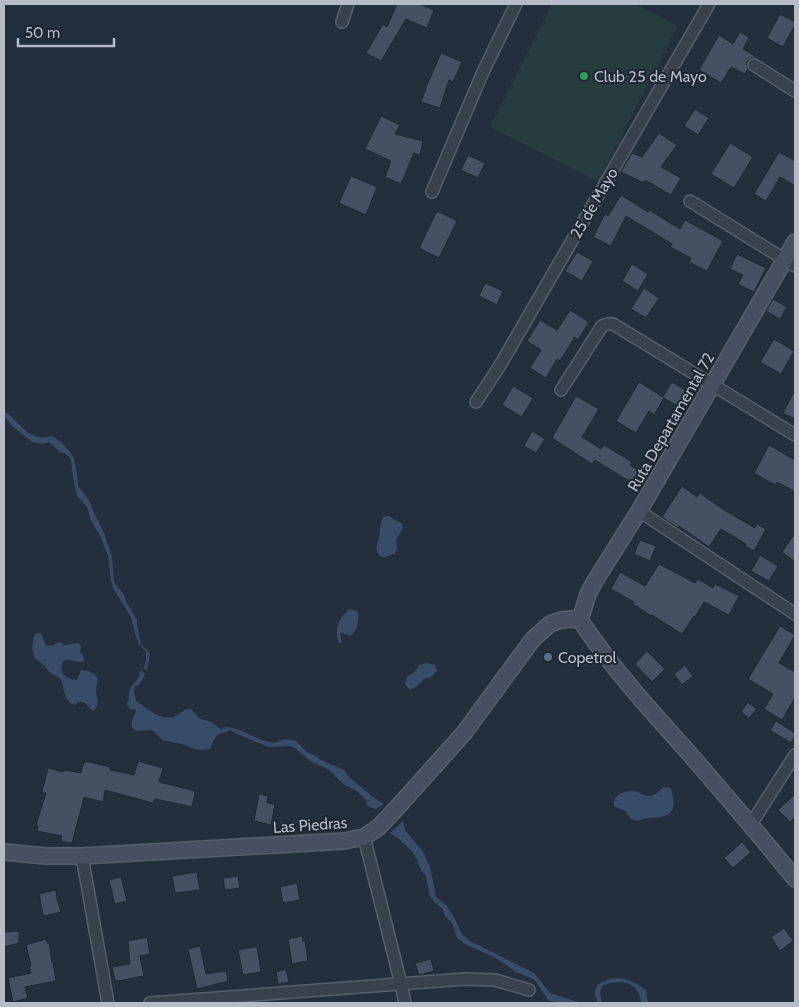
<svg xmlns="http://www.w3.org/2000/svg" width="799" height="1007" viewBox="0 0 799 1007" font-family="Cabin,sans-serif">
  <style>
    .green { fill: #263c3f }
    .water { fill: #394c67 }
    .building { fill: #455162; stroke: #1f2835 }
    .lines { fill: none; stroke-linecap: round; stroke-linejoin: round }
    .street-casing { stroke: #565f6c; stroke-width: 14 }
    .secondary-casing { stroke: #565f6c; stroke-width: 18 }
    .street { stroke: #38414e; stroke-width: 11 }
    .secondary { stroke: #465061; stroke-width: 15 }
    .leisure-dot { fill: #2e9e5b; stroke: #1d2633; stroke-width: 2 }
    .service-dot { fill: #5c6f8a; stroke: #1d2633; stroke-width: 2 }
    .labels { text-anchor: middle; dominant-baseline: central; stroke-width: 4; stroke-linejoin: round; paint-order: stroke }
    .poi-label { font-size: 16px; fill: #b4bcc9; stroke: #1d2633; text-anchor: start }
    .street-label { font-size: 16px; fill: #b4bcc9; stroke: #1d2633 }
  </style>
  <rect width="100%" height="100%" fill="#242f3e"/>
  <polygon class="green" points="552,4 635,4 678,26 598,182 490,127"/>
  <g class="water">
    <path d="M4,411C21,421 27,443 52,436L61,442L70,452L74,459L77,474L78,486L89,500L93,511L104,533L110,551L112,558L114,582L124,595L126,602L137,620V625L141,645L150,653L147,671L144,668L146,659V652L139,644L136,637L131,617L113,588L111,580L108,555L100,536L90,519L88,508L77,496L73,476L71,459L65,453L60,452L49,442L42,444L32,442L11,425L4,415Z"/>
    <path d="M389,516L402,524L403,528L396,540L397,548L395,554L385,557H381C374,551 377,546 379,538C380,530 380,524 383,517Z"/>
    <path d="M349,609L355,610L358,613C358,621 358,632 350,636L342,633L340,634L342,643H339C334,627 338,621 349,609Z"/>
    <path d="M37,633H39L42,635L46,646L54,645L60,642L65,645L78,643L81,646L80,652L83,655L84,660L82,662C76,663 69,658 63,661C58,672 65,679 76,680L79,676L81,670H83C87,671 95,673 97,677C99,681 96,685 96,689C96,698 101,705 93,711L84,702H78L75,705C63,701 65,689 61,679L49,672L46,667L35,658L32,649L34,636Z"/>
    <polygon points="426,663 435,665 437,671 431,677 424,679 417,686 410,690 405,684 407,676 415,672 419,665"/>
    <path d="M141,670L145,674L140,684L135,687L134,692L136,701C147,708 158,720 173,717C178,715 183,711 187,709H191L200,719L210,721L222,730V728L228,727L242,731L261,740L274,743L285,739L296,741L307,752L314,755L321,760L344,770L349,777L374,798L384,804L376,809L372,808L367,805L366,800L357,791L343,784L329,770L317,764L310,761L295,748L291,746L269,747L242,736L230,730C226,733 223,732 219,734C214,737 212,744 210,749L200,750L192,748L186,745L163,740L152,730L137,731L133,729C129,721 135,717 136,710L130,709L127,704C130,699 128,697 129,692C131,683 139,682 141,670Z"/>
    <path d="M664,787L671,788C677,812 673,817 649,818C644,818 638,822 633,820C629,818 628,814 625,811C622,809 617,808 614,806C612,796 623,791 632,791C639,791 644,797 651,796C656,795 660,790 664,787Z"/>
    <polygon points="403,821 405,830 423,852 430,867 436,897 447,906 454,917 462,934 470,941 534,973 550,993 581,1003 567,1003 549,1001 535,980 516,972 496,958 465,944 457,938 452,923 445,916 443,909 435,903 430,896 426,877 419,866 417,859 411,850 399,839 390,833"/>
    <path d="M613,978C628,978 633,981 646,990L648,1003H641C639,981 620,978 602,986L600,992L602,1003H598C591,987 597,983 613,978Z"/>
  </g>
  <g class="building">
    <polygon points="397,4 419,4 434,10 427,28 406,19 381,61 366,53 383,24 387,27"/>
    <polygon points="780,14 795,22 795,25 783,47 767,38"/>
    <polygon points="740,32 749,37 743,49 755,56 754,58 750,59 747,61 747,65 748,69 745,74 731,67 721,83 699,70 719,35 733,44"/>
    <polygon points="441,53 462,62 453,82 449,80 440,108 421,102 427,85"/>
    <polygon points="695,109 709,118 698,135 684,126"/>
    <polygon points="381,116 400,125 395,134 423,141 420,155 414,153 401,184 385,177 391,161 365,149"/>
    <polygon points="659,133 677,145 661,167 681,178 671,195 645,180 644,183 621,172 632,153 642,157"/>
    <polygon points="730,143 753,157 734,188 711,174"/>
    <polygon points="779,152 795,161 795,186 780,177 766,201 754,194"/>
    <polygon points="468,155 485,163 478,178 461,170"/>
    <polygon points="351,176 377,187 366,215 339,203"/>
    <polygon points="621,195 648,212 649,210 680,229 685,220 723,241 707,271 689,262 691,258 670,247 672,244 626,216 611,246 593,237 605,214 608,216"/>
    <polygon points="437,211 457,221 439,258 419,248"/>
    <polygon points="577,252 593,261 582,281 565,271"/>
    <polygon points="737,254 766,268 754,292 738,284 743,275 730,269"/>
    <polygon points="632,264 648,274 638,291 622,281"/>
    <polygon points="485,283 503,291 497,305 479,296"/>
    <polygon points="644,288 659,298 646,318 631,309"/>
    <polygon points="773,299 787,307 780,319 766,311"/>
    <polygon points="570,310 589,322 578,340 575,337 560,361 557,359 546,378 530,368 541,350 527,341 540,320 557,330"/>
    <polygon points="774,339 794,351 781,374 760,362"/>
    <polygon points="639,382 663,397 672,382 688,392 679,407 664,398 654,415 649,411 636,433 616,421"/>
    <polygon points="513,386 533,398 522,417 502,405"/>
    <polygon points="795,390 795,419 783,413"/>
    <polygon points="576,396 599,409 582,437 601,449 604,445 632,462 630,465 647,476 640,488 595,460 592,464 552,438"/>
    <polygon points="532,431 545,439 536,453 524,446"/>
    <polygon points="769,445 795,460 795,492 777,482 775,485 754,473"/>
    <polygon points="682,486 697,497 700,493 724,510 755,528 757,524 766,529 754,551 745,546 746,544 721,529 709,547 679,526 678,528 662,517"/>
    <polygon points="795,533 795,562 782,552"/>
    <polygon points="640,540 656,546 650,561 634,554"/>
    <polygon points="760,555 778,566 769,581 751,571"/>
    <polygon points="659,564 695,583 698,579 713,588 715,584 739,596 729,615 704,602 695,617 694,616 682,634 652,615 651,616 633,604 634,602 611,589 620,572 645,586"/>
    <polygon points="780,626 795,635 779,663 795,672 795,698 782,720 764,709 773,694 748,679"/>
    <polygon points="647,651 665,669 652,682 635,664"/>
    <polygon points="685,665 693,676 682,685 674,674"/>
    <polygon points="748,702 757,709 749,718 741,712"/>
    <polygon points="776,721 795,733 795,736 791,743 770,730"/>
    <polygon points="85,761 110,767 110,770 134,775 138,761 163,768 159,782 195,791 194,792 195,793 192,807 155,799 153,803 105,790 103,802 84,797 72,843 61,841 62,836 37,831 38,826 36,825 46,793 42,793 42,791 48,768 63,772 64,770 81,773 84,762 85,763"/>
    <polygon points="259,794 268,796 267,803 275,804 271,825 254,821"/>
    <polygon points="795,794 795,817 790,822 778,810"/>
    <polygon points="742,842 751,852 733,868 724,858"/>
    <polygon points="197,872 200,890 175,893 172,876"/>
    <polygon points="238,876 240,888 225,890 223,878"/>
    <polygon points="121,877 127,901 115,904 109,880"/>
    <polygon points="297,883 300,900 283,903 280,887"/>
    <polygon points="56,890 57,899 61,912 44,916 43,914 39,894"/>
    <polygon points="784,928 793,941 780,951 771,937"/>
    <polygon points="19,931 19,943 4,947 4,932"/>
    <polygon points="302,936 303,941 305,941 308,961 292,964 288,939"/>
    <polygon points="147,937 150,954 140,956 144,976 118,981 118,980 115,981 112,967 130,964 128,941"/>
    <polygon points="46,939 47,943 49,943 52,962 53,962 56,981 25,987 28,998 13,1002 8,978 31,973 29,966 31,966 26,945"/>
    <polygon points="200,946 206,974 226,971 228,981 197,989 188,949"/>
    <polygon points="255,947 257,947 261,972 243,975 238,950"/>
    <polygon points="431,959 434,971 419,975 415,963"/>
    <polygon points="286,969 289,982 278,984 276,972"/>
  </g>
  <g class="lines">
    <defs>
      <g id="street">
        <polyline points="342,22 348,4"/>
        <polyline points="754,65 795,91"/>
        <polyline points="432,192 483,72 516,4"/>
        <polyline points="690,201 795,266"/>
        <polyline points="561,390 602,326 607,324 613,324 795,435"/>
        <polyline points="476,402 499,367 709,4"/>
        <polyline points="639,511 795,614"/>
        <polyline points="751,824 795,755"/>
        <polyline points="364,837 401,984 405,1003"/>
        <polyline points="82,856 108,1003"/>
        <polyline points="150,1003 465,979 495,980 529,990"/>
      </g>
      <g id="secondary">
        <polyline points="580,620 588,594 595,581 639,511 795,242"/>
        <path d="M580,620C612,668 651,711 689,753C725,795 761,836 795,879"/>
        <polyline points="4,852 46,856 82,856 344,841 364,837 379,827 395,810 464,733 533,639 550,624 561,620 570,619 580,620"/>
      </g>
    </defs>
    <use href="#street" class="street-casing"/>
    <use href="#secondary" class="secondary-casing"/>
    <use href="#street" class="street"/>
    <use href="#secondary" class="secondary"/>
  </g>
  <circle class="leisure-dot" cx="584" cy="76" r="5"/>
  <circle class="service-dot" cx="548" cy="657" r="5"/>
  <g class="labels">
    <g class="poi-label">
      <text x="594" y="76">Club 25 de Mayo</text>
      <text x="558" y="657">Copetrol</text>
    </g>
    <g class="street-label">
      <text transform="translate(594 203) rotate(-60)">25 de Mayo</text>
      <text transform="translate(671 422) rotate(-60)">Ruta Departamental 72</text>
      <text transform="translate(310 825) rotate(-4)">Las Piedras</text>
    </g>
  </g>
  <rect width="799" height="1007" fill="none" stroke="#b4bcc9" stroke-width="10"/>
  <path d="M18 38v8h96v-8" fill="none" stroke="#b4bcc9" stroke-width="2.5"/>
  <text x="25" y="38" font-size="15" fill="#b4bcc9" stroke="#1d2633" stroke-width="4" paint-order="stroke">50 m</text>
</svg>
